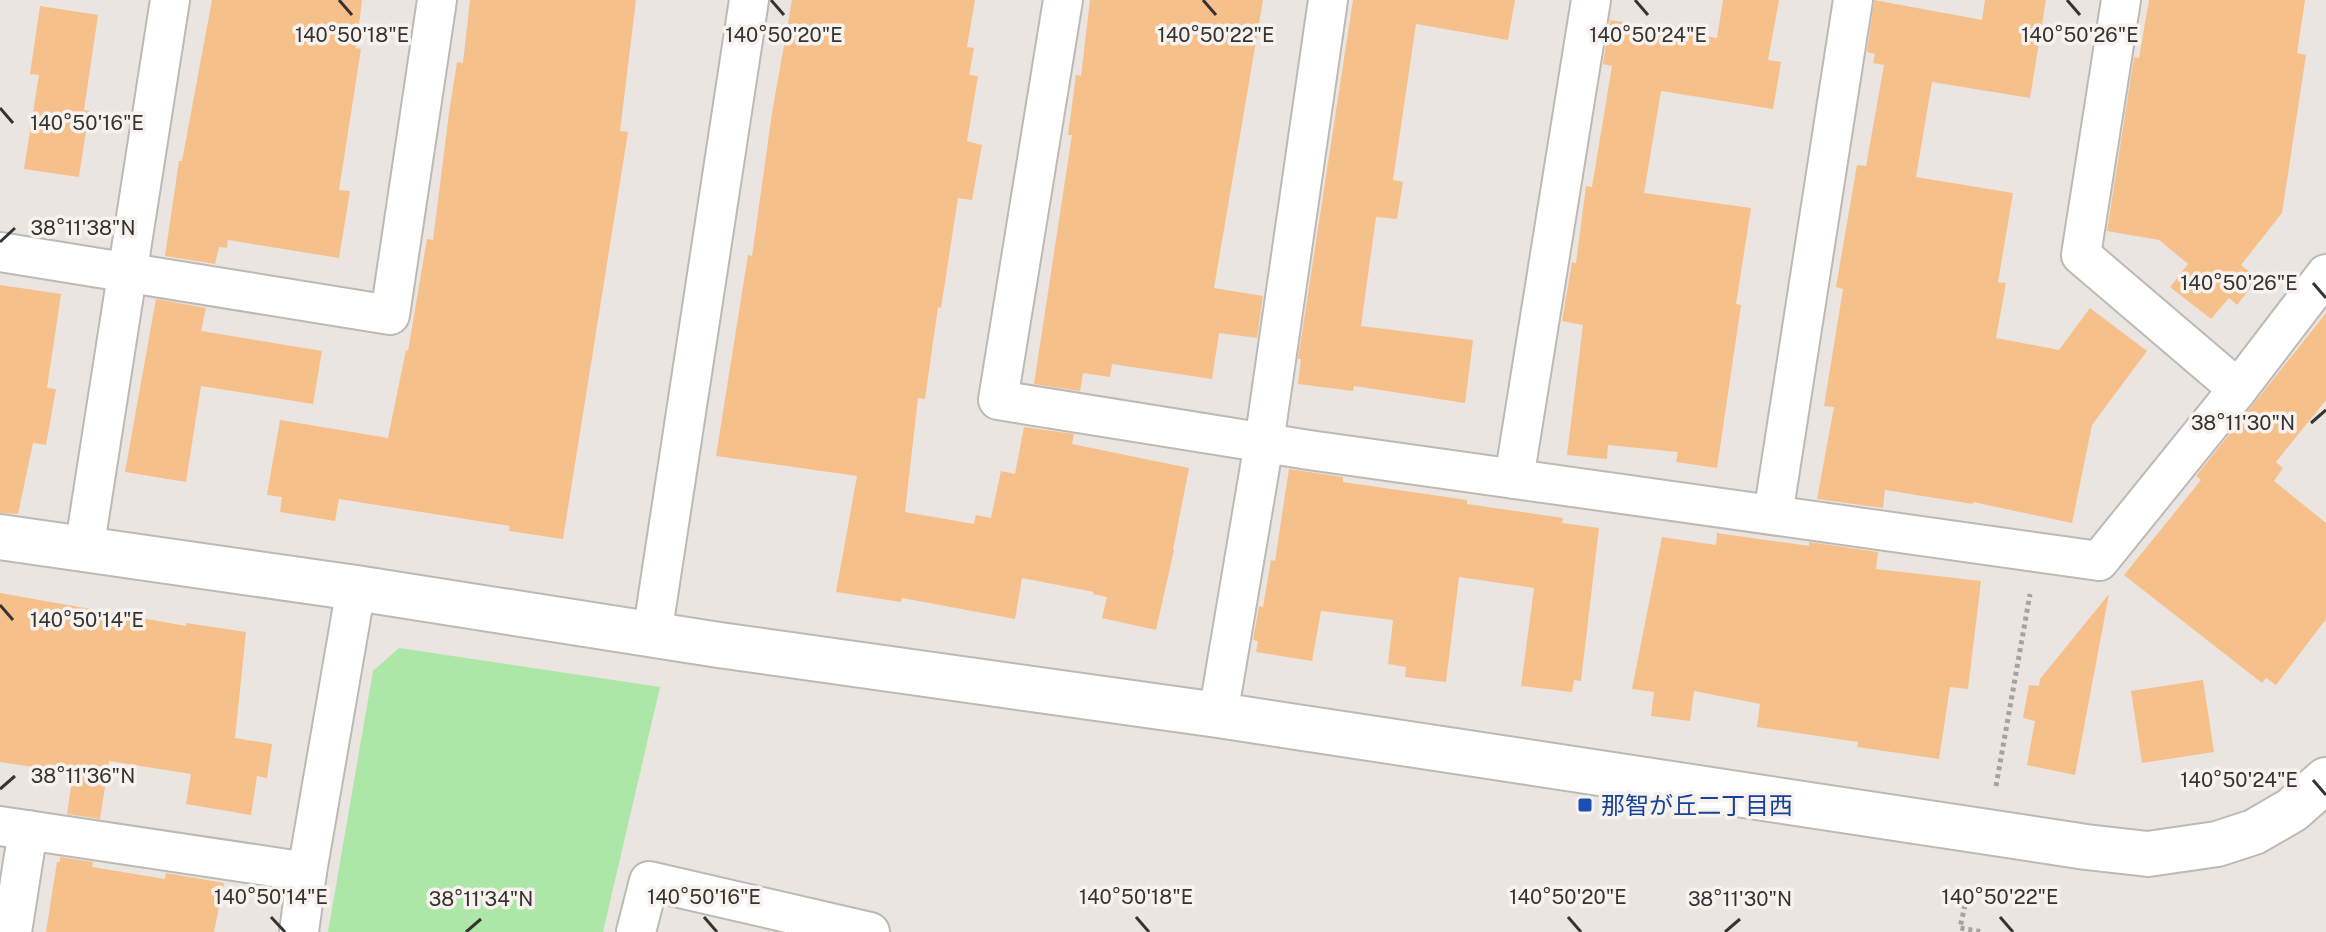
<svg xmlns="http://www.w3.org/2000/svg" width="2326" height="932" viewBox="0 0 2326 932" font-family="'Public Sans','Noto Sans JP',sans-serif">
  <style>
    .green { fill: #ace7a7 }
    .building { fill: #f6c08a }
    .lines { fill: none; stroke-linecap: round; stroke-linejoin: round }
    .minor-casing { stroke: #bdb9b4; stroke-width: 42 }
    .tertiary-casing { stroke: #bdb9b4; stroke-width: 48 }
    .path { stroke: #a6a29e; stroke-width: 5; stroke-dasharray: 4 4; stroke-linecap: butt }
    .minor { stroke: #fff; stroke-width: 38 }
    .tertiary { stroke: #fff; stroke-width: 44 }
    .ticks { fill: none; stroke: #353432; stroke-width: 3 }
    .transit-dot { fill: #1a4fb4; stroke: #f7f2ed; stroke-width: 3 }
    .labels { text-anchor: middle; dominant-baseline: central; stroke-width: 7; stroke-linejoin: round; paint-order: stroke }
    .transit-label { font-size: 24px; fill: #164399; stroke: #f7f2ed; text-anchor: start }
    .ticks-label { font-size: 20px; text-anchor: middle; fill: #353432; stroke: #f7f2ed; stroke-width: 7; stroke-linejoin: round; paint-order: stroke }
  </style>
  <rect width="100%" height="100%" fill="#eae5e0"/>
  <polygon class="green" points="399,648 660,687 603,932 328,932 373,671"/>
  <g class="building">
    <polygon points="212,0 362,0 356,48 361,49 339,190 350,191 339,258 228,240 227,248 219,247 215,264 165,256 179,161 182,161"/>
    <polygon points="470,0 636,0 620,131 628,132 563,539 509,531 510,526 339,499 335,521 280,512 282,497 267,495 280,420 388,438 406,350 408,351 427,239 433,240 449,113 457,62 463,63"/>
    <polygon points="792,0 975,0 967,47 974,48 969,75 978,76 967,141 982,145 972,200 958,198 941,308 938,307 925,399 918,398 905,512 974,524 976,515 991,518 1001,471 1015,474 1024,427 1074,434 1072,444 1189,468 1173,550 1174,550 1156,630 1102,618 1107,597 1093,594 1094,592 1022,578 1015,619 902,598 901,602 836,592 857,476 716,456 748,255 752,256 772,113"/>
    <polygon points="1090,0 1263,0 1214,288 1263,296 1257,338 1219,333 1212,379 1112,364 1110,377 1083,373 1080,391 1034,384 1072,135 1068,135 1076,75 1081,76"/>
    <polygon points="1353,0 1515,0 1508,40 1416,24 1393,180 1403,182 1397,219 1376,217 1361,326 1473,340 1465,403 1354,386 1353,391 1298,384 1301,359 1298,359"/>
    <polygon points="1723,0 1779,0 1768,60 1781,62 1773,109 1661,91 1644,193 1751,208 1736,304 1741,305 1717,468 1676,462 1678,452 1608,445 1607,459 1567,455 1583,325 1562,321 1572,262 1576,263 1586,186 1592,187 1612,66 1603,64 1610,20 1717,38"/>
    <polygon points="1874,0 1982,20 1985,0 2046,0 2030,98 1932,82 1916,177 2013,193 1998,282 2006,283 1996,338 2059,350 2090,308 2147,351 2092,425 2072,523 1973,502 1973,504 1885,490 1883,508 1817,499 1834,407 1824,406 1843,289 1836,287 1857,165 1866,166 1884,65 1873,63 1875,54 1867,52"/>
    <polygon points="2149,0 2305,0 2297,53 2306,55 2282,213 2241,265 2258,278 2237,305 2229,298 2211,319 2170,287 2188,264 2159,240 2107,231 2134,57 2139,58"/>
    <polygon points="40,6 98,15 84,110 89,111 79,177 24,169 39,75 30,74"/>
    <polygon points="0,285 61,294 47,388 56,389 46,445 33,443 18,514 0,513"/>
    <polygon points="156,299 206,308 201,331 322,351 313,404 201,386 186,482 125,472"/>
    <polygon points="2326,313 2326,400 2276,462 2283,468 2274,481 2326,523 2326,619 2276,685 2266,678 2262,683 2124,575 2201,480 2196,476"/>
    <polygon points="1289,469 1343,477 1343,482 1467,500 1467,504 1563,518 1562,523 1599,528 1581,681 1574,680 1572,692 1521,686 1534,588 1459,577 1446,682 1405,677 1406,667 1388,664 1393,620 1321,611 1312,661 1256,652 1258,641 1253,640 1259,606 1263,607 1271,560 1275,561"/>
    <polygon points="1717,533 1809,546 1809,542 1878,552 1876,569 1981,581 1968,689 1950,687 1939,759 1857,747 1858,742 1757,727 1760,704 1694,691 1690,721 1651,716 1654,692 1632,689 1662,537 1716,545"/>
    <polygon points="0,593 186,626 186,623 246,632 235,738 272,744 267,778 257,776 251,815 186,804 191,774 109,761 100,819 67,814 73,773 0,762"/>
    <polygon points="2109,594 2075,775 2027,765 2035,721 2023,718 2029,685 2039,686 2040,679"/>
    <polygon points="2203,680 2214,752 2142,763 2131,691"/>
    <polygon points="60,857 93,862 92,867 165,879 166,873 224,883 214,932 46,932 57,862 60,862"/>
  </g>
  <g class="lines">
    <defs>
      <g id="minor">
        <polyline points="1063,0 998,400 1309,450 2099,561 2238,389 2326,274"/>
        <polyline points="2121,0 2081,255 2238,389"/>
        <polyline points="0,252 390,315 437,0"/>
        <polyline points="1514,479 1591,0"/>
        <polyline points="1773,515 1853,0"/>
        <polyline points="84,550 170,0"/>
        <polyline points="652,635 749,0"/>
        <polyline points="1218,715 1264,443 1328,0"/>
        <polyline points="0,826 307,872"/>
        <polyline points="12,932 28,830"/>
        <polyline points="299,932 307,872 356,588"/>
        <polyline points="636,932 649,881 870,932"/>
      </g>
      <polyline id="tertiary" points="0,537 356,588 719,645 1218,715 2086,847 2148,854 2217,844 2254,832 2292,810 2326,780"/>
    </defs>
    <use href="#minor" class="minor-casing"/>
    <use href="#tertiary" class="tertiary-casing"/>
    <g class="path">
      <polyline points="1996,786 2030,594"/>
      <polyline points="1965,905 1960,928 1983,932"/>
    </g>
    <use href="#minor" class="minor"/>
    <use href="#tertiary" class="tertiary"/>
  </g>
  <path class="ticks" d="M339,0L352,15M771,0L784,15M1203,0L1216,15M1635,0L1648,15M2067,0L2080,15M0,108L13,123M0,242L15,228M2313,283L2326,298M2311,423L2326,410M0,605L13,620M2313,780L2326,795M0,789L15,776M271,917L285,932M704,917L717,932M1136,917L1149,932M1568,917L1581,932M2000,917L2013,932M466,932L481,919M1725,932L1740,919"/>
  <rect class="transit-dot" x="1577" y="797" width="16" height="16" rx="4"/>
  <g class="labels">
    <g class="transit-label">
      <text x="1601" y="805">那智が丘二丁目西</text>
    </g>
  </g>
  <g class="ticks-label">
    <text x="352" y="42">140°50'18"E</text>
    <text x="1216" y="42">140°50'22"E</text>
    <text x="2080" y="42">140°50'26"E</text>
    <text x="784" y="42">140°50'20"E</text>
    <text x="1648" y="42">140°50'24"E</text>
    <text x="87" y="130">140°50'16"E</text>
    <text x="83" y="235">38°11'38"N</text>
    <text x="2239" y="290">140°50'26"E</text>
    <text x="2243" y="430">38°11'30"N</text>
    <text x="87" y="627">140°50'14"E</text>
    <text x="83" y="783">38°11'36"N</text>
    <text x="2239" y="787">140°50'24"E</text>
    <text x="271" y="904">140°50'14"E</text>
    <text x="704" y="904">140°50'16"E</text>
    <text x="1136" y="904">140°50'18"E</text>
    <text x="1568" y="904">140°50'20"E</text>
    <text x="2000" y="904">140°50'22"E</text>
    <text x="481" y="906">38°11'34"N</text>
    <text x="1740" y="906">38°11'30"N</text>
  </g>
</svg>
